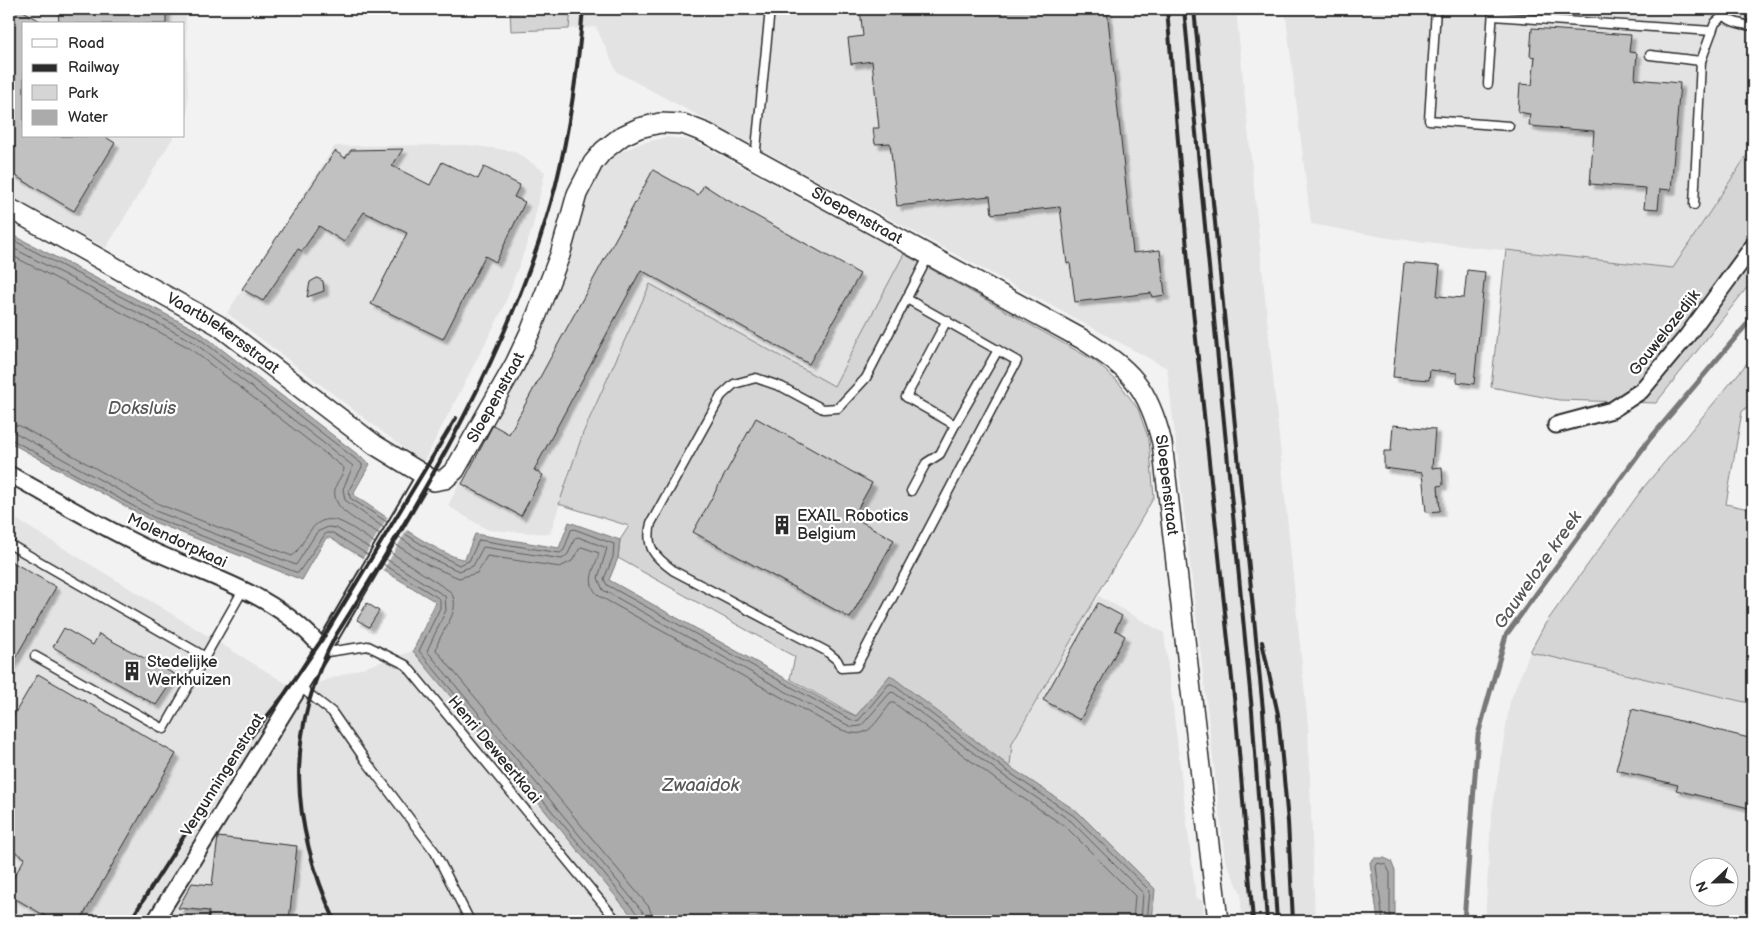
<svg xmlns="http://www.w3.org/2000/svg" width="1762" height="930" viewBox="0 0 1762 930" font-family="'Balsamiq Sans',sans-serif">
  <style>
    .built { fill: #e3e3e3; fill-rule: evenodd }
    .green { fill: #d5d5d5; stroke: #808080 }
    .water { fill: #ababab; stroke: #787878 }
    .pier { fill: #f2f2f2 }
    .lines { fill: none; stroke-linecap: round; stroke-linejoin: round }
    .shore { stroke: #5e5e5e; stroke-width: 1 }
    .stream { stroke: #787878; stroke-width: 5 }
    .building { fill: #c1c1c1; stroke: #2b2b2b; filter: url(#shadow) }
    .service-casing { stroke: #2b2b2b; stroke-width: 11 }
    .minor-casing { stroke: #2b2b2b; stroke-width: 19 }
    .tertiary-casing { stroke: #2b2b2b; stroke-width: 22 }
    .service { stroke: #fff; stroke-width: 8 }
    .minor { stroke: #fff; stroke-width: 15 }
    .tertiary { stroke: #fff; stroke-width: 19 }
    .rail { stroke: #2b2b2b; stroke-width: 4 }
    .labels { text-anchor: middle; dominant-baseline: central; stroke-width: 4.5; stroke-linejoin: round; paint-order: stroke }
    .street-label { font-size: 16px; fill: #2b2b2b; stroke: #fff }
    .poi-label { font-size: 16px; fill: #2b2b2b; stroke: #fff; text-anchor: start }
    .water-label { font-size: 18px; font-style: italic; fill: #585858; stroke: #fff }
  </style>
  <defs>
    <filter id="shadow"><feDropShadow dx="4.5" dy="4.5" stdDeviation="1" flood-color="#0004"/></filter>
  </defs>
  <rect width="100%" height="100%" fill="#f2f2f2"/>
  <filter id="ink" filterUnits="userSpaceOnUse"><feTurbulence type="fractalNoise" baseFrequency=".02" numOctaves="2"/><feDisplacementMap in="SourceGraphic" scale="10" xChannelSelector="R" yChannelSelector="G"/><feConvolveMatrix kernelMatrix="1 2 1 2 8 2 1 2 1" color-interpolation-filters="sRGB"/></filter>
  <g filter="url(#ink)">
    <g class="built">
      <polygon points="9,9 186,9 188,114 184,121 184,24 24,24 24,136 174,136 106,248 9,196"/>
      <polygon points="571,9 1236,9 1308,725 1315,921 1241,921 1241,893 1225,860 1167,368 617,72 596,27 569,29"/>
      <polygon points="1285,9 1753,9 1753,146 1673,268 1388,238 1311,224"/>
      <polygon points="668,137 694,141 904,254 834,386 651,285 583,433 550,534 488,530 448,506 553,297 586,194 598,171 619,153 641,143"/>
      <polygon points="468,145 514,151 545,172 532,230 503,309 423,463 227,313 335,146"/>
      <polygon points="9,515 297,690 413,651 636,921 9,921"/>
      <polygon points="1099,596 1164,633 1196,898 1203,901 1204,921 1152,921 1155,889 1010,767 1012,743 1056,669 1086,614"/>
      <path d="M1530,652L1753,704V921H1485L1491,819L1510,701ZM1700,868H1730V898H1700Z"/>
    </g>
    <g class="green">
      <polygon points="510,9 571,9 569,29 511,31"/>
      <polygon points="1753,146 1753,280 1656,403 1559,400 1491,387 1506,250 1673,268"/>
      <polygon points="904,254 1095,361 1119,383 1138,409 1149,440 1154,497 1012,743 1010,767 890,676 856,716 790,679 795,657 618,558 620,540 629,526 559,504 583,433 650,284 834,386"/>
      <polygon points="1753,356 1753,400 1742,412 1726,504 1753,510 1753,704 1530,652 1545,624 1643,488"/>
    </g>
    <g class="water">
      <path d="M9,233L198,331L370,464L354,492L355,496C373,508 448,561 465,559L475,534L559,548L569,522L620,540L618,558L609,580L842,710L856,716L890,675L1010,767L1078,812L1155,889L1152,921H636L413,651L436,602L330,538H326L302,580L154,522L9,442Z"/>
      <polygon points="1374,858 1384,858 1391,861 1395,871 1395,921 1378,921 1370,862"/>
    </g>
    <polygon class="pier" points="389,515 409,527 382,572 362,560"/>
    <g class="lines">
      <g class="shore">
        <polyline points="9,238 196,336 362,464 362,467 349,490 350,498 387,522"/>
        <polyline points="9,246 192,341 353,466 343,489 345,500 384,528"/>
        <path d="M9,254L188,347L344,468C344,475 336,481 335,489C331,512 365,524 380,534"/>
        <path d="M9,424L20,426L161,505L292,556C298,552 302,543 306,537C326,502 351,528 375,543"/>
        <polyline points="9,431 16,433 158,512 296,565 317,532 328,527 336,528 371,549"/>
        <polyline points="9,438 155,518 298,573 326,533 333,533 368,555"/>
        <polyline points="402,532 435,553 459,565 469,561 479,540 560,553 564,550 571,530 574,529 614,544 613,557 604,579 607,585 840,714 854,721 859,720 889,684 892,684 1007,771 1074,816 1150,891 1147,921"/>
        <polyline points="399,537 432,559 459,571 473,566 483,547 562,559 568,554 575,538 578,537 607,548 598,578 603,590 837,720 852,727 861,726 890,693 893,692 1004,776 1071,821 1143,893 1141,921"/>
        <path d="M395,544L428,565L459,578L477,573L487,556L560,567L572,561L580,548L582,547L599,553C595,569 584,582 599,596L833,726C868,743 870,729 891,703H894L999,782L1066,827L1135,896L1133,921"/>
        <path d="M390,552L451,592C463,613 439,630 436,650L649,907L654,921"/>
        <polyline points="386,559 445,596 446,610 427,651 643,912 646,921"/>
        <polyline points="383,564 440,599 440,608 419,651 639,916 640,921"/>
        <polyline points="1383,921 1376,866 1378,863 1386,865 1390,873 1390,921"/>
      </g>
      <polyline class="stream" points="1464,921 1478,735 1506,635 1649,440 1753,317"/>
    </g>
    <g class="building">
      <polygon points="9,9 20,9 45,24 24,24 24,136 104,136 115,143 74,211 9,172"/>
      <polygon points="58,9 166,9 166,24 59,24"/>
      <polygon points="860,9 1107,9 1133,253 1160,250 1165,295 1152,297 1151,293 1075,302 1070,263 1067,264 1060,207 992,214 990,196 897,206 890,143 875,144 873,128 879,128 872,61 851,64 848,38 863,36"/>
      <polygon points="1532,28 1631,35 1629,52 1637,53 1635,79 1680,83 1671,190 1660,189 1658,209 1644,208 1646,188 1590,184 1594,131 1529,126 1530,114 1518,112 1520,84 1532,85 1535,57 1530,56"/>
      <polygon points="403,149 392,166 430,185 442,162 478,179 484,167 520,185 514,197 525,202 496,262 485,256 443,339 371,304 407,233 364,212 344,242 319,226 302,251 298,249 263,301 242,289 335,151 345,158 351,150"/>
      <polygon points="653,170 698,195 704,185 724,198 860,274 809,364 641,270 534,470 543,475 521,516 462,484 493,425 509,434"/>
      <polygon points="1404,263 1440,266 1437,296 1464,298 1467,270 1485,272 1474,384 1457,382 1457,373 1430,370 1429,380 1393,377"/>
      <polygon points="317,278 323,281 324,291 307,297 310,282"/>
      <polygon points="756,418 872,483 853,517 894,540 850,618 693,532"/>
      <polygon points="1393,425 1435,429 1432,468 1442,467 1443,485 1438,486 1440,511 1426,512 1422,473 1384,468 1384,451 1391,451"/>
      <polygon points="9,560 56,587 9,669"/>
      <polygon points="367,603 379,611 369,627 357,620"/>
      <polygon points="1098,603 1122,616 1115,630 1125,636 1080,720 1043,700"/>
      <polygon points="64,628 93,645 99,634 176,675 156,705 53,647"/>
      <polygon points="38,674 176,754 80,921 54,921 9,895 9,885 25,858 9,848 9,723"/>
      <polygon points="1632,709 1753,739 1753,809 1676,790 1678,785 1616,770"/>
      <polygon points="218,837 297,846 289,921 208,921 209,911 178,908 192,883 212,885"/>
    </g>
    <g class="lines">
      <defs>
        <g id="service">
          <polyline points="1436,9 1429,120 1509,126"/>
          <path d="M1719,9C1727,22 1739,24 1753,26"/>
          <polyline points="1493,16 1712,31"/>
          <polyline points="1650,55 1701,61"/>
          <polyline points="1488,84 1493,9"/>
          <polyline points="755,159 770,9"/>
          <polyline points="1694,205 1701,61 1715,23 1723,16"/>
          <path d="M907,299L1017,361L856,667L841,668L837,660L826,651L674,571C655,557 645,548 651,523L721,396L734,384L756,378L782,387L823,409L838,408L866,378L929,255"/>
          <polyline points="947,320 906,397 955,425 998,350"/>
          <polyline points="911,491 926,463 940,454 955,425"/>
          <polyline points="9,544 204,656"/>
          <polyline points="323,649 327,652 368,646 406,665 617,921"/>
          <polyline points="35,656 164,729 243,590"/>
          <polyline points="299,686 332,712 366,761 435,852 470,921"/>
        </g>
        <g id="minor">
          <polyline points="1556,425 1612,410 1641,391 1687,336 1753,246"/>
          <path d="M9,474C51,497 93,522 136,543C202,576 274,590 323,649"/>
          <polyline points="155,921 323,649 425,475"/>
        </g>
        <g id="tertiary">
          <path id="s1" d="M9,208L218,325L375,445L434,481L445,479L455,470L515,364L531,330L560,255L577,194L593,163L603,151L622,136L639,128L660,123L683,124L706,133L1082,339C1131,370 1148,386 1162,443L1218,921"/>
        </g>
      </defs>
      <use href="#service" class="service-casing"/>
      <use href="#minor" class="minor-casing"/>
      <use href="#tertiary" class="tertiary-casing"/>
      <use href="#service" class="service"/>
      <use href="#minor" class="minor"/>
      <use href="#tertiary" class="tertiary"/>
      <g class="rail">
        <polyline points="1167,9 1189,273 1236,716 1253,921"/>
        <polyline points="1184,9 1252,711 1267,921"/>
        <polyline points="1194,9 1263,710 1277,921"/>
        <polyline points="1262,642 1278,714 1288,822 1293,921"/>
        <polyline points="130,921 231,762 284,695 325,635 456,418"/>
        <path d="M335,921C290,823 284,732 336,635C423,497 515,344 556,184C570,127 578,68 583,9"/>
      </g>
    </g>
  </g>
  <defs>
    <symbol id="building-bare" viewBox="-9 -9 18 18"><path d="M-4-6H4V6H1V3H-1V6H-4ZM-2.5-4.3h1.7v1.8h-1.7ZM.8-4.3h1.7v1.8H.8ZM-2.5-1h1.7V.8h-1.7ZM.8-1h1.7V.8H.8Z" fill="#2b2b2b" stroke="#fff" stroke-width="2.5" paint-order="stroke"/></symbol>
  </defs>
  <g fill-rule="evenodd">
    <use href="#building-bare" x="768" y="511" width="28" height="28"/>
    <use href="#building-bare" x="118" y="657" width="28" height="28"/>
  </g>
  <g class="labels">
    <g class="street-label">
      <text stroke="none"><textPath href="#s1" startOffset="1169">Sloepenstraat</textPath></text>
      <text transform="translate(1665 333) rotate(-52)">Gouwelozedijk</text>
      <text stroke="none"><textPath href="#s1" startOffset="248">Vaartblekersstraat</textPath></text>
      <text stroke="none"><textPath href="#s1" startOffset="614">Sloepenstraat</textPath></text>
      <text stroke="none"><textPath href="#s1" startOffset="1604">Sloepenstraat</textPath></text>
      <text transform="translate(177 541) rotate(25)">Molendorpkaai</text>
      <text transform="translate(494 750) rotate(50)">Henri Deweertkaai</text>
      <text transform="translate(223 775) rotate(-58)">Vergunningenstraat</text>
    </g>
    <g class="poi-label">
      <text x="797" y="516">EXAIL Robotics<tspan x="797" dy="18">Belgium</tspan></text>
      <text x="147" y="662">Stedelijke<tspan x="147" dy="18">Werkhuizen</tspan></text>
    </g>
    <g class="water-label">
      <text x="142" y="408">Doksluis</text>
      <text transform="translate(1538 570) rotate(-55)">Gauweloze kreek</text>
      <text x="701" y="785">Zwaaidok</text>
    </g>
  </g>
  <rect width="1762" height="930" fill="none" stroke="#fff" stroke-width="30"/>
  <rect x="15" y="15" width="1732" height="900" fill="none" stroke="#2b2b2b" stroke-width="2" filter="url(#ink)"/>
  <rect x="22" y="22" width="162" height="115" fill="#ffffff" stroke="#aaaaaa"/>
  <rect x="32" y="39" width="25" height="8" fill="#ffffff" stroke="#aaaaaa"/>
  <text x="68" y="48" font-size="15" fill="#2b2b2b">Road</text>
  <rect x="32" y="64" width="25" height="8" fill="#2b2b2b" stroke="#aaaaaa"/>
  <text x="68" y="72" font-size="15" fill="#2b2b2b">Railway</text>
  <rect x="32" y="85" width="25" height="15" fill="#d5d5d5" stroke="#aaaaaa"/>
  <text x="68" y="98" font-size="15" fill="#2b2b2b">Park</text>
  <rect x="32" y="110" width="25" height="15" fill="#ababab" stroke="#aaaaaa"/>
  <text x="68" y="122" font-size="15" fill="#2b2b2b">Water</text>
  <g transform="translate(1714 882) rotate(248)"><circle r="24" fill="#ffffff" stroke="#aaaaaa"/>
  <path d="M0-4L9 19L0 12L-9 19Z" fill="#2b2b2b"/>
  <text y="-8" font-size="14" font-weight="bold" text-anchor="middle" fill="#2b2b2b">N</text>
  </g>
</svg>
